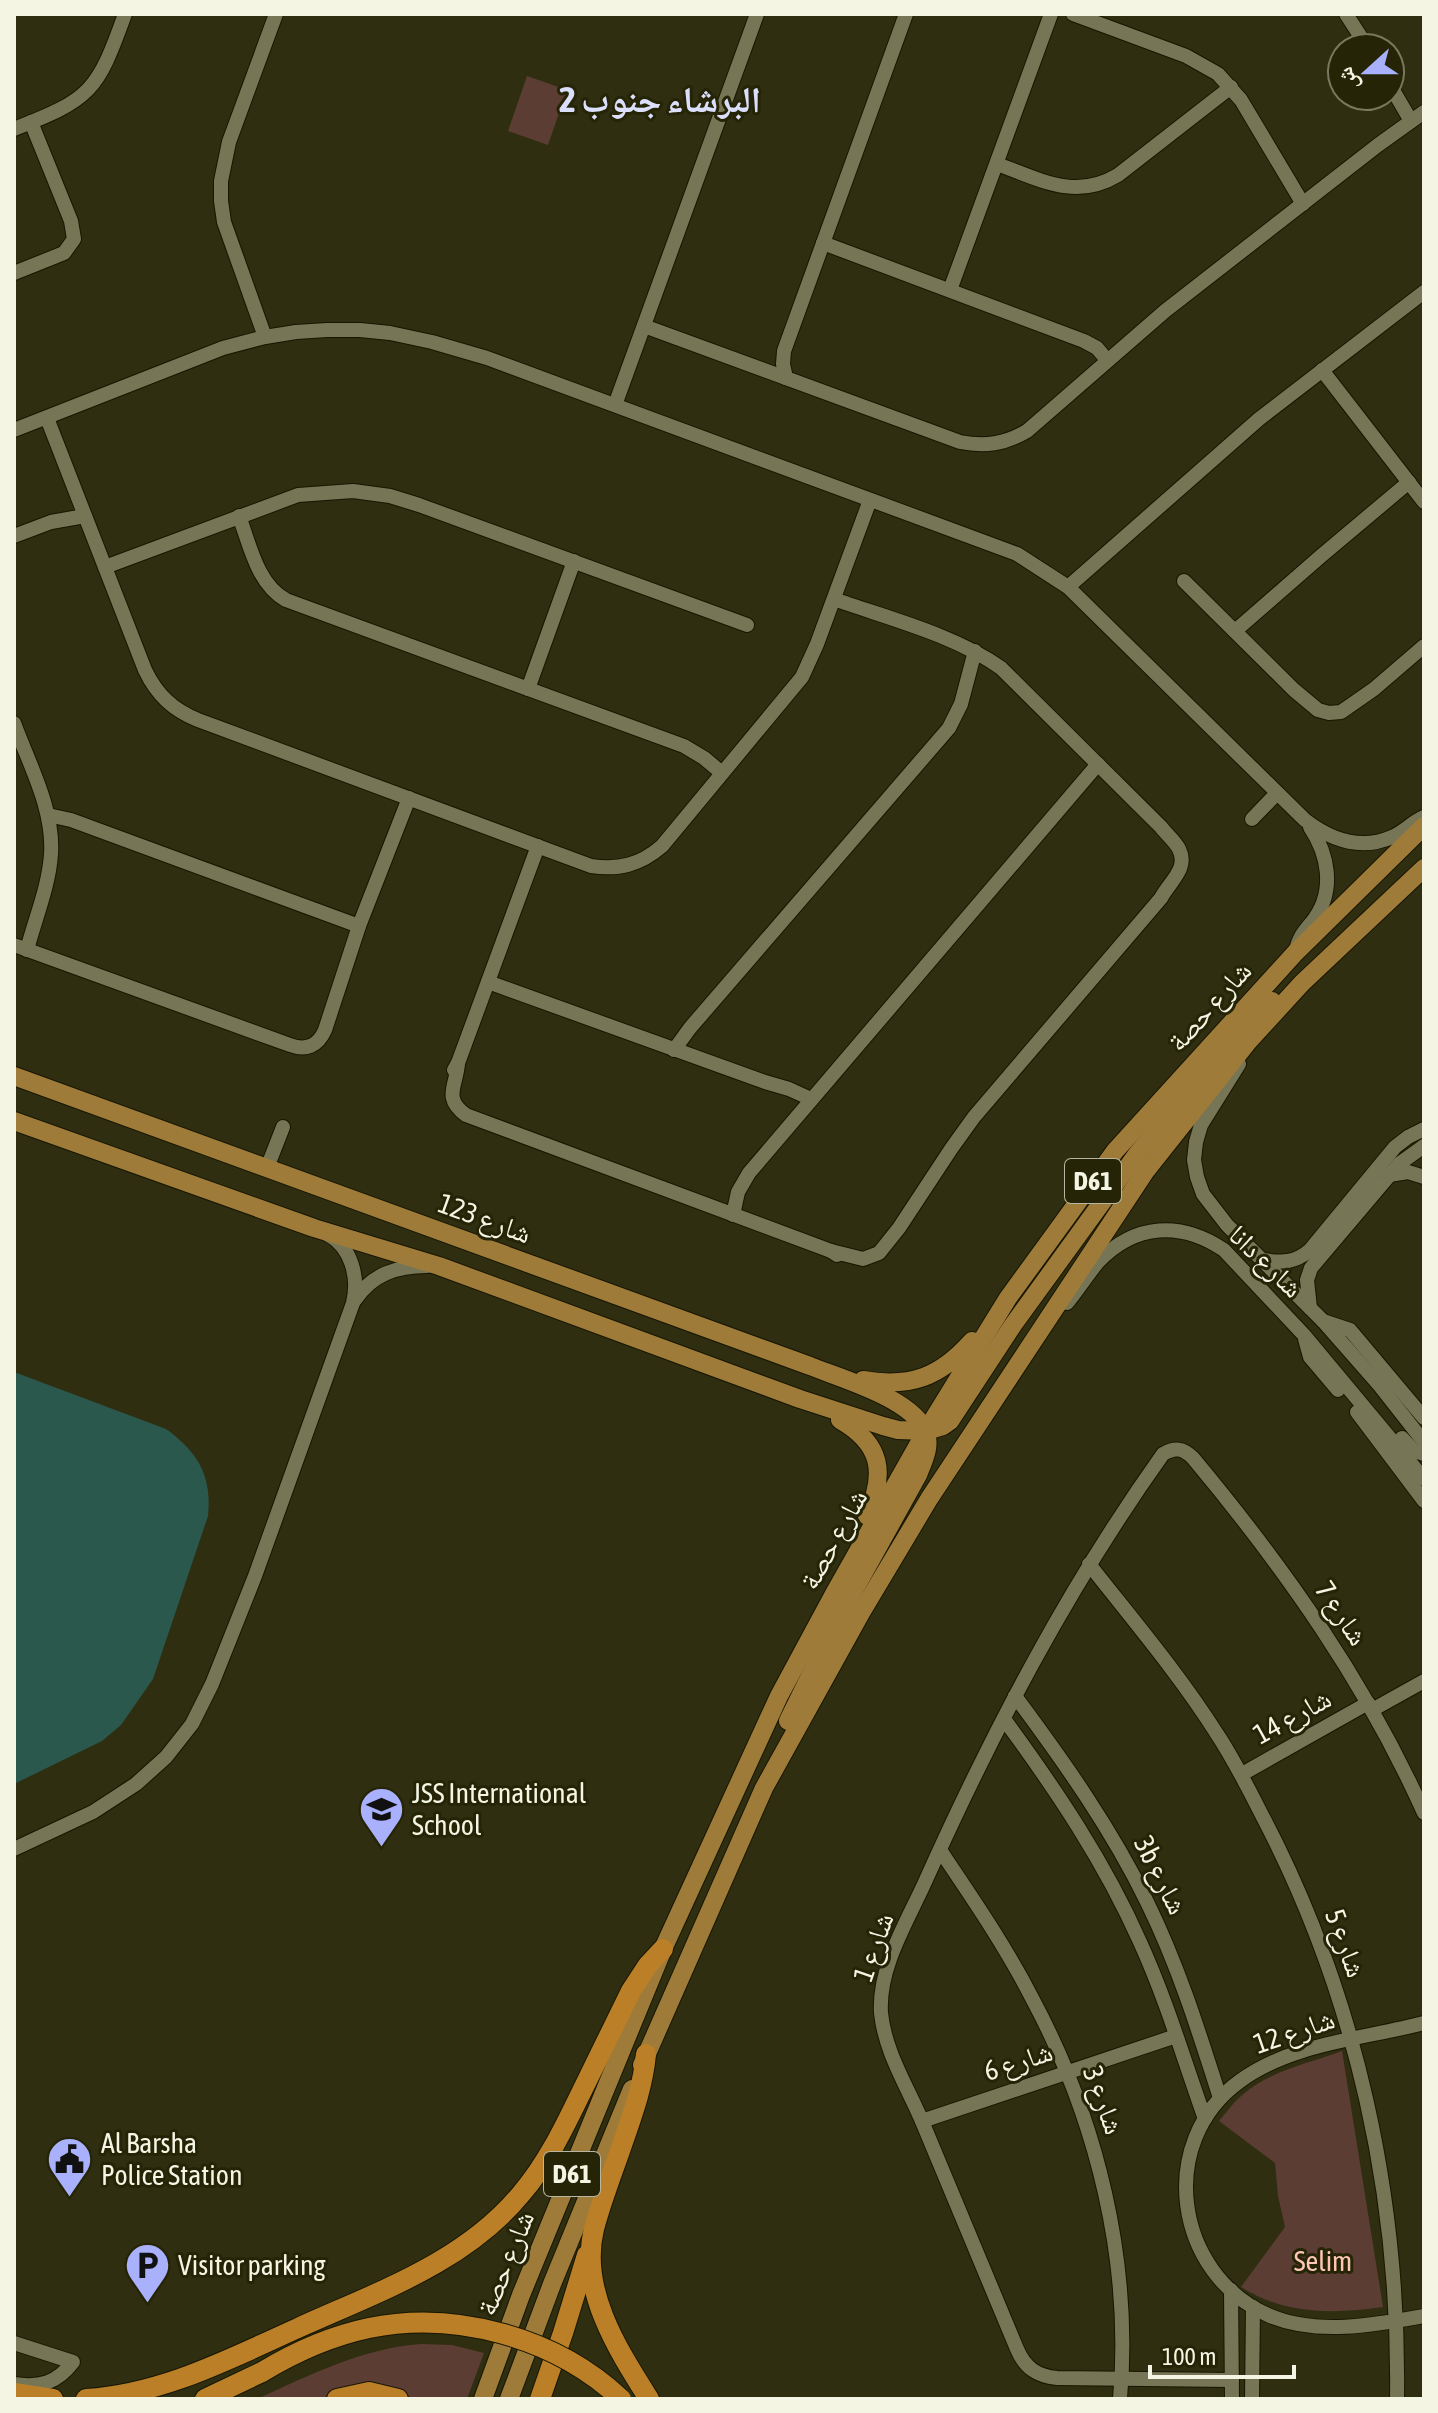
<svg xmlns="http://www.w3.org/2000/svg" width="1438" height="2413" viewBox="0 0 1438 2413" font-family="'Asap Condensed','Noto Naskh Arabic',sans-serif">
  <style>
    .green { fill: #5c3d33 }
    .water { fill: #2a584d }
    .lines { fill: none; stroke-linecap: round; stroke-linejoin: round }
    .minor-casing { stroke: #171600; stroke-width: 16 }
    .major-casing { stroke: #171600; stroke-width: 20 }
    .highway-casing { stroke: #171600; stroke-width: 22 }
    .minor { stroke: #767656; stroke-width: 14 }
    .major { stroke: #9f7b3a; stroke-width: 18 }
    .highway { stroke: #ba7f27; stroke-width: 20 }
    .highway-bridge-casing { stroke: #171600; stroke-width: 22; stroke-linecap: butt }
    .highway-bridge { stroke: #ba7f27; stroke-width: 20 }
    .labels { text-anchor: middle; dominant-baseline: central; stroke-width: 6; stroke-linejoin: round; paint-order: stroke }
    .shield { fill: #252406; stroke: #b6b6a1; stroke-width: 2 }
    .shield-label { font-size: 26px; font-weight: bold; fill: #f4f5e3 }
    .street-label { font-size: 28px; fill: #f4f5e3; stroke: #252406 }
    .poi-label { font-size: 28px; fill: #f4f5e3; stroke: #252406; text-anchor: start }
    .park-label { font-size: 28px; fill: #fec7b5; stroke: #252406 }
    .district-label { font-size: 36px; font-weight: bold; fill: #dbdffc; stroke: #252406 }
  </style>
  <rect width="100%" height="100%" fill="#2f2e10"/>
  <g class="green">
    <polygon points="527,76 567,90 548,145 508,131"/>
    <path d="M1342,2051L1383,2307C1332,2314 1285,2315 1241,2287L1285,2227L1278,2196L1275,2163L1219,2121C1226,2113 1232,2104 1240,2097C1268,2071 1307,2064 1342,2051Z"/>
    <path d="M421,2344L452,2345L484,2353L467,2399H413L405,2394L334,2392L323,2399H257C310,2375 363,2348 421,2344Z"/>
  </g>
  <path class="water" d="M14,1372L166,1429C198,1452 212,1476 208,1516L153,1679L121,1725L102,1741L14,1784Z"/>
  <g class="lines">
    <defs>
      <g id="minor">
        <polyline points="1073,14 1186,56 1218,74 1241,100 1303,204"/>
        <polyline points="1346,14 1368,48"/>
        <polyline points="1390,85 1411,121"/>
        <path d="M14,129C91,99 97,92 125,14"/>
        <path d="M997,164C1039,179 1075,201 1118,175L1231,87"/>
        <polyline points="823,243 1084,341 1097,348 1107,360"/>
        <polyline points="14,273 64,253 74,239 71,221 31,122"/>
        <polyline points="950,290 1051,14"/>
        <path d="M644,326L960,442C985,447 1005,444 1027,431L1165,311L1378,145L1424,112"/>
        <polyline points="265,337 224,222 221,201 221,181 229,142 276,14"/>
        <polyline points="1322,370 1424,502"/>
        <polyline points="786,378 783,364 784,351 906,14"/>
        <polyline points="615,405 757,14"/>
        <path d="M47,418L145,670C157,695 173,710 198,720L591,866C619,870 640,865 662,846L802,677L817,644L870,500"/>
        <path d="M14,430L223,348L265,337L296,332L327,330H360L390,333L432,342L487,358L1017,554L1068,587L1305,820C1331,840 1360,851 1392,837C1404,832 1412,822 1424,817"/>
        <path d="M239,516C250,545 257,584 286,600L684,746L704,758L722,773"/>
        <polyline points="14,536 51,522 85,516"/>
        <polyline points="105,567 298,495 353,491 390,496 419,505 747,625"/>
        <polyline points="1184,581 1294,690 1318,710 1329,713 1341,712 1374,689 1424,646"/>
        <polyline points="1068,587 1259,419 1424,292"/>
        <polyline points="1235,631 1321,556 1409,482"/>
        <polyline points="528,689 574,561"/>
        <path d="M14,723C29,764 54,809 51,854C49,886 35,919 27,950"/>
        <polyline points="48,815 71,820 359,926"/>
        <polyline points="1252,819 1277,793"/>
        <path d="M14,945L290,1045C306,1051 318,1046 325,1030L359,926L409,798"/>
        <path d="M1296,950C1299,935 1307,929 1315,918C1335,889 1328,854 1310,827"/>
        <polyline points="488,982 765,1082 789,1089 811,1099"/>
        <polyline points="674,1050 690,1028 949,728 961,704 975,651"/>
        <path d="M458,1063C457,1085 442,1098 466,1115L831,1251L837,1255"/>
        <polyline points="1239,1064 1201,1125 1196,1142 1194,1160 1197,1177 1203,1194 1227,1225 1323,1321 1380,1386 1424,1442"/>
        <polyline points="454,1070 458,1063 538,846"/>
        <polyline points="267,1168 283,1127"/>
        <polyline points="1389,1175 1408,1172 1424,1177"/>
        <polyline points="733,1215 738,1192 749,1173 1098,764"/>
        <path d="M831,1251L863,1259L879,1253L899,1228L951,1149L974,1117L1161,898C1169,882 1189,869 1179,849C1175,841 1167,835 1161,827L1001,668C955,635 887,618 834,599"/>
        <path d="M1263,1260C1282,1263 1295,1263 1310,1250L1395,1147L1408,1137L1424,1129"/>
        <path d="M355,1300C372,1274 397,1266 427,1266"/>
        <path d="M1067,1303C1078,1290 1087,1275 1098,1262C1135,1223 1181,1221 1224,1250L1304,1335L1424,1479"/>
        <polyline points="1310,1308 1307,1280 1311,1268 1399,1164 1424,1146"/>
        <polyline points="1323,1321 1350,1330 1424,1418"/>
        <polyline points="1305,1339 1310,1357 1338,1390"/>
        <polyline points="1357,1412 1424,1501"/>
        <polyline points="1402,1438 1414,1451 1424,1454"/>
        <path d="M1089,1564C1133,1620 1179,1674 1217,1734C1235,1761 1249,1790 1264,1819C1357,1998 1400,2198 1397,2399"/>
        <path d="M1015,1696C1064,1762 1111,1828 1147,1902C1178,1965 1199,2032 1220,2098"/>
        <polyline points="1372,1710 1424,1681"/>
        <path d="M1004,1719C1056,1790 1104,1861 1140,1942C1166,1999 1184,2060 1205,2119"/>
        <polyline points="1242,1774 1368,1703"/>
        <path d="M14,1849L93,1812L136,1784L166,1757L192,1724L212,1684L255,1576L353,1303C359,1278 352,1247 327,1234"/>
        <path d="M940,1850C973,1899 1006,1947 1033,2000C1097,2120 1132,2262 1120,2399"/>
        <path d="M1424,2023C1363,2039 1292,2043 1240,2081C1155,2142 1175,2274 1268,2315C1315,2336 1375,2325 1424,2316"/>
        <polyline points="922,2121 1176,2036"/>
        <polyline points="1231,2290 1232,2399"/>
        <path d="M14,2343L73,2362C57,2383 40,2388 14,2384"/>
        <path d="M1232,2380L1057,2378C1037,2376 1025,2368 1017,2349C986,2275 955,2200 924,2126C909,2089 885,2053 881,2013C878,1968 907,1922 925,1882C992,1733 1068,1587 1163,1454C1175,1447 1183,1448 1193,1458C1284,1567 1366,1683 1424,1813"/>
        <polyline points="1252,2399 1253,2307"/>
      </g>
      <g id="major">
        <path d="M14,1076L810,1366C842,1379 914,1399 926,1433C931,1447 923,1462 918,1475L837,1621L788,1721"/>
        <polyline points="14,1121 314,1228 439,1266 800,1399 883,1426 898,1430 926,1431 943,1426 950,1421 1013,1325 1137,1154 1229,1043 1253,1018 1272,1001"/>
        <path d="M863,1380C911,1388 940,1377 972,1341"/>
        <path d="M840,1420C882,1444 886,1473 867,1516"/>
        <polyline points="642,2065 764,1788 861,1613 929,1499 1145,1172 1248,1042 1302,983 1424,868"/>
        <polyline points="483,2399 521,2295 663,1949 779,1696 835,1592 926,1431 1008,1298 1115,1151 1296,952 1424,826"/>
        <polyline points="509,2399 552,2284 632,2089"/>
      </g>
      <g id="highway">
        <path d="M646,2054C643,2087 632,2116 621,2148C612,2174 601,2202 594,2229C579,2290 618,2350 649,2399"/>
        <polyline points="14,2393 53,2399"/>
        <path d="M86,2399C163,2394 229,2359 298,2328C377,2292 464,2263 521,2194C546,2165 563,2130 580,2095C597,2060 614,2026 631,1991L648,1965L663,1949"/>
        <polyline points="205,2399 262,2372"/>
        <polyline points="337,2399 369,2392 398,2399"/>
        <polyline points="540,2399 563,2333 587,2255"/>
      </g>
    </defs>
    <use href="#minor" class="minor-casing"/>
    <use href="#major" class="major-casing"/>
    <use href="#highway" class="highway-casing"/>
    <use href="#minor" class="minor"/>
    <use href="#major" class="major"/>
    <use href="#highway" class="highway"/>
    <defs>
      <path id="highway-bridge" d="M262,2372C295,2352 331,2336 369,2328C456,2310 556,2338 621,2399"/>
    </defs>
    <use href="#highway-bridge" class="highway-bridge-casing"/>
    <use href="#highway-bridge" class="highway-bridge"/>
  </g>
  <defs>
    <symbol id="school-pin" viewBox="-11 -11 22 30"><path d="M0 17L-7.5 6A9.5 9.5 0 1 1 7.5 6Z" fill="#a9b0fc" stroke="#252406"/><path d="M0-5L7-2L0 1L-7-2ZM-4 1L0 2.5L4 1V4Q0 6-4 4Z" fill="#111"/></symbol>
    <symbol id="civic-pin" viewBox="-11 -11 22 30"><path d="M0 17L-7.5 6A9.5 9.5 0 1 1 7.5 6Z" fill="#a9b0fc" stroke="#252406"/><path d="M-.6-6.5H3V-4.5H.6V-3L4-1V1h2V6H-6V1h2V-1L-.6-3ZM-1.2 2.5V6h2.4V2.5Z" fill="#111"/></symbol>
    <symbol id="parking-pin" viewBox="-11 -11 22 30"><path d="M0 17L-7.5 6A9.5 9.5 0 1 1 7.5 6Z" fill="#a9b0fc" stroke="#252406"/><path d="M-3.5-5.5H1a3.5 3.5 0 0 1 0 7H-1V5.5H-3.5ZM-1-3.4V-.6H.8a1.4 1.4 0 0 0 0-2.8Z" fill="#111"/></symbol>
  </defs>
  <g fill-rule="evenodd">
    <use href="#school-pin" x="356" y="1784" width="51" height="69"/>
    <use href="#civic-pin" x="44" y="2134" width="51" height="69"/>
    <use href="#parking-pin" x="122" y="2240" width="51" height="69"/>
  </g>
  <g class="labels">
    <g class="shield">
      <rect x="1065" y="1159" width="56" height="44" rx="6"/>
      <rect x="544" y="2152" width="56" height="44" rx="6"/>
    </g>
    <g class="shield-label">
      <text x="1093" y="1181">D61</text>
      <text x="572" y="2174">D61</text>
    </g>
    <g class="street-label">
      <text transform="translate(1209 1006) rotate(-48)">شارع حصة</text>
      <text transform="translate(485 1218) rotate(20)">شارع 123</text>
      <text transform="translate(1266 1261) rotate(44)">شارع دانا</text>
      <text transform="translate(833 1539) rotate(-61)">شارع حصة</text>
      <text transform="translate(1342 1613) rotate(56)">شارع 7</text>
      <text transform="translate(1292 1716) rotate(-29)">شارع 14</text>
      <text transform="translate(1161 1875) rotate(63)">3b شارع</text>
      <text transform="translate(1346 1943) rotate(70)">شارع 5</text>
      <text transform="translate(873 1947) rotate(-71)">شارع 1</text>
      <text transform="translate(1294 2031) rotate(-19)">شارع 12</text>
      <text transform="translate(1018 2061) rotate(-18)">شارع 6</text>
      <text transform="translate(1104 2100) rotate(70)">شارع 3</text>
      <text transform="translate(505 2263) rotate(-68)">شارع حصة</text>
    </g>
    <g class="poi-label">
      <text x="412" y="1793">JSS International<tspan x="412" dy="32">School</tspan></text>
      <text x="101" y="2143">Al Barsha<tspan x="101" dy="32">Police Station</tspan></text>
      <text x="178" y="2265">Visitor parking</text>
    </g>
    <g class="park-label">
      <text x="1323" y="2261">Selim</text>
    </g>
    <g class="district-label">
      <text x="660" y="99">البرشاء جنوب 2</text>
    </g>
  </g>
  <rect width="1438" height="2413" fill="none" stroke="#f4f5e3" stroke-width="32"/>
  <g transform="translate(1366 72) rotate(249)"><circle r="38" fill="#252406" stroke="#78785e" stroke-width="2"/>
  <path d="M0-6L14 30L0 20L-14 30Z" fill="#a9b0fc"/>
  <text y="-12" font-size="22" font-weight="bold" text-anchor="middle" fill="#f4f5e3">ش</text>
  </g>
  <path d="M1150 2365v12h144v-12" fill="none" stroke="#f4f5e3" stroke-width="4"/>
  <text x="1162" y="2365" font-size="24" fill="#f4f5e3" stroke="#252406" stroke-width="6" paint-order="stroke">100 m</text>
</svg>
